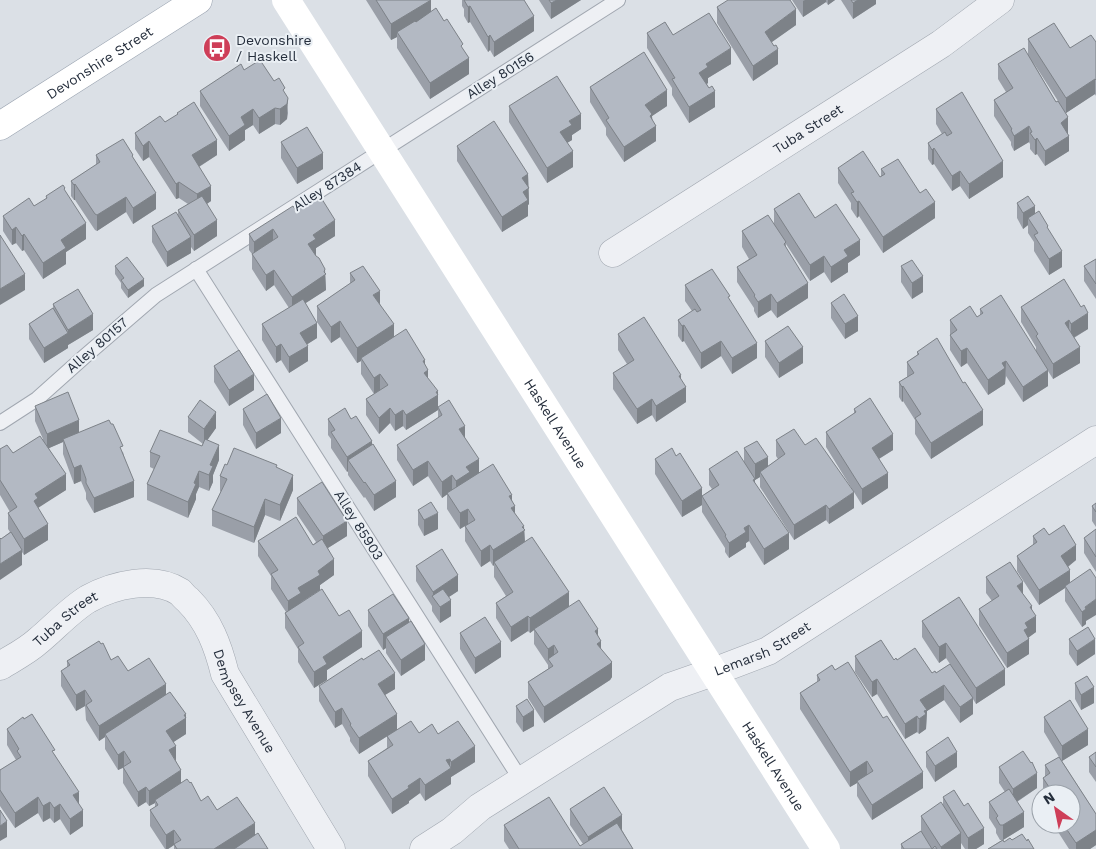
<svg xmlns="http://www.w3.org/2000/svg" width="1096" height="849" viewBox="0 0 1096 849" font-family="'Work Sans',sans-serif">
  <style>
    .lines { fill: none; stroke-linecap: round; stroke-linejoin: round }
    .lane-casing { stroke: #a1a7b0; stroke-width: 16 }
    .street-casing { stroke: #a1a7b0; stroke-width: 29 }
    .primary-casing { stroke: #9ba4b1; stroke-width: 29 }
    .lane { stroke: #eef0f4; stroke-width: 14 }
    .street { stroke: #eef0f4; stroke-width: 28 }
    .secondary { stroke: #fff; stroke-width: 28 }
    .primary { stroke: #fff; stroke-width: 28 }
    .wall { fill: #9a9fa8; fill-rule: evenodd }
    .shaded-wall { fill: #7d8288 }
    .building { fill: #b3b9c3; stroke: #7d8288 }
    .labels { text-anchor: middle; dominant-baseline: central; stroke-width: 4; stroke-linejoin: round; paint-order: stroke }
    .poi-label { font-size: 14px; fill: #252e3c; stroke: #eaeff4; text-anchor: start }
    .street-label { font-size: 14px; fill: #252e3c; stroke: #eaeff4 }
  </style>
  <rect width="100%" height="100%" fill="#dbe0e6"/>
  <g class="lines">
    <defs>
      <g id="lane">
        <polyline points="196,269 521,780"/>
        <polyline points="0,423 37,399 84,357 156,295 618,0"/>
      </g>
      <g id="street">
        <path id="s1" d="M613,253L941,44L1000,0"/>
        <path id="s2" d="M0,666C13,658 27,651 38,641C55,627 70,610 88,599C113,585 154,575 180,592C182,594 185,598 188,600C209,621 218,646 225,674L331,849"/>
        <path id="s3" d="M424,849L452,831L480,807L670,687L713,672L768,651L1096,440"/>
      </g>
      <g id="primary">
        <path id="s5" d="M0,126L198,0"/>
      </g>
    </defs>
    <use href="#lane" class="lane-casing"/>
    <use href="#street" class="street-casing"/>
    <use href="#primary" class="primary-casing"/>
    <use href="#lane" class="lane"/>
    <use href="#street" class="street"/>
    <path class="secondary" id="s4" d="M286,0L826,849"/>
    <use href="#primary" class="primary"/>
  </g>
  <g class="wall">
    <polygon points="366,0 431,0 431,11 463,50 469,74 430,99 397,48 397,37 391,40"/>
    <polygon points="462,0 524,0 534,31 494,57 490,50 488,52 470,22 468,23 464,16 464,9 462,6"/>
    <polygon points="539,0 581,0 551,19"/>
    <polygon points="792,0 835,0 828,5 826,2 803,17"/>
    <polygon points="841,0 876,0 876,4 853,19"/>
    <polygon points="717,7 796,25 771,42 774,46 778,64 753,81 717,23"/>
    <polygon points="647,33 673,35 731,64 708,78 708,83 707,84 715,107 689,123 672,95 672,88 647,48"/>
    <path d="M1028,39L1070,48L1096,42V96L1095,94L1066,113L1068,133L1067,134L1069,151L1045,166L1037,154L1035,155L1030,149V144L1029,142L1014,151L1011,145V142L994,116V100L1006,92L998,79V64L1028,54ZM1033,62L1058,101L1056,102Z"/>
    <polygon points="244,70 285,94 288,113 287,119 280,125 275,124 259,134 253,125 245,130 245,140 229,151 200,106 200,91"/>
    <polygon points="590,87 667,106 652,116 656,141 624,162 606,135 606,128 590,102"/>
    <polygon points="509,106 581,129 572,135 572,140 567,143 573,167 547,183 509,122"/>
    <polygon points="936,109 1003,177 969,199 960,186 952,191 934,164 932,165 928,159 928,143 942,134 936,124"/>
    <polygon points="177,113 217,155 199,167 211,201 207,204 217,236 194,251 191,247 191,253 167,267 152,242 152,226 178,216 178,210 188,204 179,198 176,199 149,157 143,161 135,149 135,133 165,122 177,115"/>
    <polygon points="281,142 323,169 297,184 281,158"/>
    <polygon points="457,146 528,174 529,204 528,205 528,216 502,232 457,161"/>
    <polygon points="96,155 133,158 156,209 133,224 126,212 97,231 95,230 75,200 74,200 71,196 71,181 96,165"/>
    <polygon points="838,168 880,177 881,176 881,169 920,193 935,218 883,253 859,216 857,218 851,209 851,203 838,183"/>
    <polygon points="65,191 86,239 66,252 66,264 43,279 24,250 22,251 16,243 12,245 3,231 3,216 34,206 46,199 46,196"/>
    <polygon points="1017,203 1035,214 1048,229 1062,267 1049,275 1034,251 1034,242 1028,233 1028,225 1023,229 1017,218"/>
    <polygon points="774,209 815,218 860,255 848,263 848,272 831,283 824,272 810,281 786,244 786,247 808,298 777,318 771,310 758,318 754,311 754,308 737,282 737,267 749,259 742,247 742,231 774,223"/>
    <polygon points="296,211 335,236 316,248 315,255 325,274 326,290 305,303 317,338 307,344 308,361 289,373 281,360 276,363 262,340 262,324 289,308 274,285 266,291 252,269 252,254 249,250 249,234"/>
    <polygon points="1096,259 1096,299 1084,281 1084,266"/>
    <polygon points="115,266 144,286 128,298 121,288 121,283 115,274"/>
    <polygon points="901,266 923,292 912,299 901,282"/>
    <polygon points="350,273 380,304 394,338 425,366 428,379 438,394 438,407 465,439 479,473 512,500 515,514 524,529 525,541 569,606 598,635 601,649 612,677 610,680 544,723 528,698 528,682 548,669 548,664 548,665 534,644 534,630 530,633 528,631 511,642 496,618 496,603 506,596 494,577 494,565 493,566 490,561 481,567 465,541 465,526 460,529 447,509 447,494 442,498 428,476 413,486 397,460 397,445 438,418 438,410 406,430 403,426 395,431 390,423 379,434 366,415 366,399 374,394 361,374 361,361 357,363 340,337 331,343 317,322 317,306 350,284"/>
    <polygon points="1064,279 1088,329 1074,338 1080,363 1053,379 1048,371 1048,386 1023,402 1006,376 1005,384 988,395 967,363 961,367 950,350 950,320 977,317 980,315 980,309 1036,351 1036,347 1021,322 1021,307"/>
    <polygon points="685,285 730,300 757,358 732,374 721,356 701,369 684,341 682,342 678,336 678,320 692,311 685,301"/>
    <polygon points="831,303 858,331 845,339 831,318"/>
    <polygon points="53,304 93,330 68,345 68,348 44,363 29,339 29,324 53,308"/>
    <polygon points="618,334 686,402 656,422 652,415 637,424 613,389 613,373 627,364 618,350"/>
    <polygon points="765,341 803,363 779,378 765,357"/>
    <polygon points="917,352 983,425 931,459 915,434 915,420 903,401 902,402 899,397 899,382 907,377 907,362 917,355"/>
    <polygon points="214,366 254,390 229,406 214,382"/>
    <polygon points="35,406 79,432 123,452 134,497 94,513 86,499 86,493 81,481 74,484 63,454 63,442 49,448 66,490 38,507 48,540 24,555 22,552 22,565 1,539 10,532 8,529 8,513 10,512 0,495 0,449 13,453 43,439 35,421"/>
    <polygon points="243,409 281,433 256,449 243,425"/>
    <polygon points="854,409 893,450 879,459 888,488 862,505 826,447 826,432 854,414"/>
    <polygon points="188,417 216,428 207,440 219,460 213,475 213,482 209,491 199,487 196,494 196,499 188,518 147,500 147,484 154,469 150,467 150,452 202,446 203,444 188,432"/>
    <polygon points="328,419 351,419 372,445 396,497 374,511 365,497 364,498 348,475 348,471 347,472 331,448 331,439 328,435"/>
    <polygon points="776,440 805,445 854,508 829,524 826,520 794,540 760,487 760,477 755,480 755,483 789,549 764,565 749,541 746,543 746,547 729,558 725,552 725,548 702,512 702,505 682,517 655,474 655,459 702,496 712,489 709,485 709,469 744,463 744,448 768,466 778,459 776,456"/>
    <polygon points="227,465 277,468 293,490 280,521 265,515 254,543 212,526 212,510 221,492 220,491 220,476"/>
    <polygon points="297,498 347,536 328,548 334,575 320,585 320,590 301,603 339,616 362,647 327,670 327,680 314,688 298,662 298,649 285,628 285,613 286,612 271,589 271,576 258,556 258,541 313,545 316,542 297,514"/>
    <polygon points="1096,503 1096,527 1092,521 1092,506"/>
    <polygon points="418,510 438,529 424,536 418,525"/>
    <polygon points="1096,529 1096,572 1084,553 1084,538"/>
    <polygon points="1049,535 1076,560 1068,567 1070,582 1086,621 1086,624 1082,627 1065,601 1065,588 1039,605 1017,571 1017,556 1033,545 1033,536"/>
    <polygon points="416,566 458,591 449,597 451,616 440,623 432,611 432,606 416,581"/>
    <polygon points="986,577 1023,594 1032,609 1036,632 1028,637 1029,654 1007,668 979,625 979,609 992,601 986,593"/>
    <polygon points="368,610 409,623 425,660 401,676 386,653 386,648 383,650 368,626"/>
    <polygon points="922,621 1005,685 976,704 973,699 973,714 960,723 944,700 927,711 926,729 919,734 917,732 905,739 877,694 872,697 855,672 855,656 897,660 932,673 936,673 950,664 946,658 939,663 922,637"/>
    <polygon points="460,633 501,657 475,674 460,649"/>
    <polygon points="1069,639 1095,654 1077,666 1069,654"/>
    <polygon points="101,644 111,660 166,695 186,718 186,734 173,742 176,761 181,783 201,801 217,810 255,836 268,849 174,849 174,845 168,849 165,849 150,826 150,810 155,807 155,803 149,806 146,802 138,807 123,783 123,768 118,770 105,749 105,737 99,741 86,720 85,706 76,711 61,686 61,671 67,667 67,661"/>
    <polygon points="835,670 883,718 923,788 872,820 857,796 857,783 850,787 800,709 800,693 817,682 817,675"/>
    <polygon points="1075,683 1094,703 1081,710 1075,699"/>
    <polygon points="319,686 395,689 385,695 397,730 359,754 350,741 350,738 342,724 335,728 319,701"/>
    <polygon points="516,706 534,726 523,732 516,722"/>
    <polygon points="1044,717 1088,745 1062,761 1096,814 1096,845 1090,849 1069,849 1053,824 1071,824 1071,794 1042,794 1042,791 1043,790 1043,778 1045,777 1045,765 1059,757 1044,732"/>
    <polygon points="7,729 55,755 79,804 83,826 70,835 60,819 54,823 50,818 43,822 38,813 15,828 0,806 0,770 16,760 7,745"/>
    <polygon points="419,733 438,734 475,762 451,777 451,784 425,801 420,793 409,801 409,803 392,814 368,776 368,761 387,748 387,736"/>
    <polygon points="926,752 957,767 935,782 926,767"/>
    <polygon points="1096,752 1096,782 1089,772 1089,757"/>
    <polygon points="999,767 1037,788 1017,802 1024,827 1003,840 1004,842 1012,840 1027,841 1034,849 988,849 1002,840 1000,840 996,833 996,829 989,818 989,802 1005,792 999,783"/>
    <polygon points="943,797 984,844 976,849 965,849 961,843 961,849 901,849 901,844 921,831 921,816 943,804"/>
    <polygon points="570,809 622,830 633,849 509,849 504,841 504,825 580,846 583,844 570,825"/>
  </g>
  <g class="shaded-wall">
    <polygon points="431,0 431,15 397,32 397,37 391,40 391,24"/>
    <polygon points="557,0 581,0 551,19 551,3"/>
    <polygon points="805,0 826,0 826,2 803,17 803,1"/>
    <polygon points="828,0 835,0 828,5"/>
    <polygon points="858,0 876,0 876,4 853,19 853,3"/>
    <polygon points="470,6 470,22 468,23 468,7"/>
    <polygon points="796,9 796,25 765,47 765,32"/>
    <polygon points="534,16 534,31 494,57 494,42"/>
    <polygon points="490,35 490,50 488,52 488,37"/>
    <polygon points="731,48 731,64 708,78 708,83 699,88 699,73 706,64"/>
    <polygon points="778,49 778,64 753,81 753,66"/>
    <polygon points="469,58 469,74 430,99 430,83"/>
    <polygon points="1095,79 1095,94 1066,113 1066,98"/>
    <polygon points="667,90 667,106 652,116 652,128 656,126 656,141 624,162 624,147 645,105"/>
    <polygon points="715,91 715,107 689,123 689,107"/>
    <polygon points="288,98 287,119 280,125 280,109"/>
    <polygon points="275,108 275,124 259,134 259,118"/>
    <polygon points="253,109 253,125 245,130 245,140 229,151 229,136 241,117"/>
    <polygon points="581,114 581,129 572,135 572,140 560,147 560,132 569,121"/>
    <polygon points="1068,117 1068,133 1061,139 1061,123"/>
    <polygon points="1029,126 1029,142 1014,151 1014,136"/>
    <polygon points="1069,136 1069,151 1045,166 1045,151"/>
    <polygon points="1037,138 1037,154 1035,155 1035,140"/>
    <polygon points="217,140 217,155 192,171 192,155"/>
    <polygon points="149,141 149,157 143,161 143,146"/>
    <polygon points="934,148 934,164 932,165 932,150"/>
    <polygon points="573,151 573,167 547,183 547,168"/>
    <polygon points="323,153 323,169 297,184 297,168"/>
    <polygon points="1003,161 1003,177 969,199 969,184"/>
    <polygon points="960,171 960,186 952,191 952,176"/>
    <polygon points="528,174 529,204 528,205 528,216 502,232 502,217 522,178"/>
    <polygon points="179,182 179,198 176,199 176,184"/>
    <polygon points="75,184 75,200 74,200 74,185"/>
    <polygon points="211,186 211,201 197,210 197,194"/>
    <polygon points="156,193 156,209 133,224 133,208"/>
    <polygon points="126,197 126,212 97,231 97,215"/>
    <polygon points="859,201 859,216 857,218 857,202"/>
    <polygon points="935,202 935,218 883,253 883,237"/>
    <polygon points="1035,206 1035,221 1028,218 1028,225 1023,229 1023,213"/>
    <polygon points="217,220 217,236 194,251 194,235"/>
    <polygon points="335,220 335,236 316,248 316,255 308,260 308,244 313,235"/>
    <polygon points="86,223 86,239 66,252 66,264 43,279 43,263 61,240"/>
    <polygon points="16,227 16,243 12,245 12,230"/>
    <polygon points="273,229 273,245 254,257 254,242"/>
    <polygon points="24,234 24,250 22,251 22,236"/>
    <polygon points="191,237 191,253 167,267 167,252"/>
    <polygon points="860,240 860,255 848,263 848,272 831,283 831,267 844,250"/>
    <polygon points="1062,251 1062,267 1049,275 1049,259"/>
    <polygon points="824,256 824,272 810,281 810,265"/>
    <polygon points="325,269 326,290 292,312 292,297 324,272"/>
    <polygon points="274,270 274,285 266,291 266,275"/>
    <polygon points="25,274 25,290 0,305 0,289"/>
    <polygon points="923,276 923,292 912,299 912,283"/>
    <polygon points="144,279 144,286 128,298 128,290"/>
    <polygon points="808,283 808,298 777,318 777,303"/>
    <polygon points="380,291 380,307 373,295"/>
    <polygon points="771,294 771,310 758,318 758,302"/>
    <polygon points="1088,313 1088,329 1071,339 1071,324"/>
    <polygon points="93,314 93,330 68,345 68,348 44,363 44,348 68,333 68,330"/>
    <polygon points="858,316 858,331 845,339 845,324"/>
    <polygon points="1069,320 1069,336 1065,323"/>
    <polygon points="340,321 340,337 331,343 331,327"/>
    <polygon points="317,323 317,338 300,349 300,333"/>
    <polygon points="394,324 394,339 361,358 361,361 357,363 357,348"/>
    <polygon points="684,325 684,341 682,342 682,326"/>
    <polygon points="721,341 721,356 701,369 701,353"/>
    <polygon points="757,343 757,358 732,374 732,358"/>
    <polygon points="281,344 281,360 276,363 276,347"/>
    <polygon points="308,346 308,361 289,373 289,357"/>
    <polygon points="803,347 803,363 779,378 779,363"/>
    <polygon points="1080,347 1080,363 1053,379 1053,364"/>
    <polygon points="967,348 967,363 961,367 961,351"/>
    <polygon points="425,360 425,372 428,370 428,386 424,389 423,361"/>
    <polygon points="1006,361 1005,384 988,395 988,380 1002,363"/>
    <polygon points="1048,370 1048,386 1023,402 1023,387"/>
    <polygon points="254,374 254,390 229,406 229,390"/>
    <polygon points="380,374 380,390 374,394 374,378"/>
    <polygon points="681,375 681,390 686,387 686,402 656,422 656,406 679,376"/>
    <polygon points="903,386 903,401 902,402 902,387"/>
    <polygon points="438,391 438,410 406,430 406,415"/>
    <polygon points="652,399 652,415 637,424 637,409"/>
    <polygon points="390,408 390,423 379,434 379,418"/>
    <polygon points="403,410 403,426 395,431 395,415"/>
    <polygon points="983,410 983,425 931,459 931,443"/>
    <polygon points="216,412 216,428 204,445 204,429"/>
    <polygon points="281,418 281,433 256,449 256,433"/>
    <polygon points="79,420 79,436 63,439 63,442 47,449 47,434"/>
    <polygon points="465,426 465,441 459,429"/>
    <polygon points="893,434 893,450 872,463 872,448"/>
    <polygon points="372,441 372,456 348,460 348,471 347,472 347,457"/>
    <polygon points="219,445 219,460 213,475 213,482 209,491 209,475 210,465"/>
    <polygon points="768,457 768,472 760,472 760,477 755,480 755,495 753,480 755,479 755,464"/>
    <polygon points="479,459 479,474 456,497 456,481 466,467"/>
    <polygon points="428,461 428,476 413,486 413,470"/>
    <polygon points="81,465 81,481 74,484 74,468"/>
    <polygon points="199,471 199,487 196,494 196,499 188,518 188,502 194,483"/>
    <polygon points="888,473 888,488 862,505 862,489"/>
    <polygon points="66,474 66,490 38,508 34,501 35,494"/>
    <polygon points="293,475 293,490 280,521 280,505"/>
    <polygon points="452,475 452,491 442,498 442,482"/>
    <polygon points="134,481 134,497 94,513 94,498"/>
    <polygon points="396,481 396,497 374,511 374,495"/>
    <polygon points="702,488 702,505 682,517 682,501"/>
    <polygon points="854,492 854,508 829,524 829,509"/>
    <polygon points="512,495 512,508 515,506 515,521 511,524 509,496"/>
    <polygon points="265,499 265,515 254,543 254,527"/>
    <polygon points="826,505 826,520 794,540 794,525"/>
    <polygon points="468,509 468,524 460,529 460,513"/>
    <polygon points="438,513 438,529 424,536 424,520"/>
    <polygon points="347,521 347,536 323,551 323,536"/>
    <polygon points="48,524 48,540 24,555 24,539"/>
    <polygon points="749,525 749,541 746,543 746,547 729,558 729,543 744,528"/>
    <polygon points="524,526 525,545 494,562 494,565 493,566 493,550"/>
    <polygon points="789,533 789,549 764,565 764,549"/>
    <polygon points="490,545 490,561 481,567 481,551"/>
    <polygon points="1076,545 1076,560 1061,572 1061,556"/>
    <polygon points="22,550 22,565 0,580 0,564"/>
    <polygon points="334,559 334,575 320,585 320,590 301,602 301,608 288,616 288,601 298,588 318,571"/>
    <polygon points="1070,570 1070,585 1065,586 1065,588 1039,605 1039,590"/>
    <polygon points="458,575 458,591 438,604 433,597 433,592"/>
    <polygon points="1023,582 1023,598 1017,586"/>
    <polygon points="569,592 569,608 534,629 534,630 530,633 530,618"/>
    <polygon points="1096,599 1096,615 1086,621 1086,624 1082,627 1082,612 1085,607"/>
    <polygon points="451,600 451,616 440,623 440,607"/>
    <polygon points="1032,606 1032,619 1036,616 1036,632 1028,638 1029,639 1029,654 1007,668 1007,653 1024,630 1030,607"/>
    <polygon points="528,616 528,631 511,642 511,627"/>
    <polygon points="409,618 409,634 386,637 386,648 383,650 383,634"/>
    <polygon points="598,629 598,643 601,641 601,657 597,659 595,631"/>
    <polygon points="362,631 362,647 327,670 327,680 314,688 314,672 323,657"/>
    <polygon points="1095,639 1095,654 1077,666 1077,651"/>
    <polygon points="501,642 501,657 475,674 475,658"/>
    <polygon points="946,643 946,658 939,663 939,647"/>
    <polygon points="425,644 425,660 401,676 401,660"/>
    <polygon points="554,645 554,661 548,659 548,665 548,649"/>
    <polygon points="612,662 612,677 610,680 544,723 544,707"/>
    <polygon points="1005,669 1005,685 976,704 976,688"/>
    <polygon points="395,673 395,689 378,699 378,684"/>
    <polygon points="877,679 877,694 872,697 872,682"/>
    <polygon points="166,684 166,700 105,734 105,737 99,741 99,726"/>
    <polygon points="944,685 944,700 927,711 926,729 919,734 920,700"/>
    <polygon points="1094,687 1094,703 1081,710 1081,695"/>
    <polygon points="85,690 85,706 76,711 76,695"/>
    <polygon points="973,698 973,714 960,723 960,707"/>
    <polygon points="342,708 342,724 335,728 335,712"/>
    <polygon points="534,710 534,726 523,732 523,717"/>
    <polygon points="186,714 186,734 166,747 166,731"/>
    <polygon points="397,714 397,730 359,754 359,738"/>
    <polygon points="917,716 917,732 905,739 905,724"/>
    <polygon points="1088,729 1088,745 1062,761 1062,746"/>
    <polygon points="176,746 176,761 169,750"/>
    <polygon points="475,746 475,762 451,777 451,762"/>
    <polygon points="124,751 124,767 118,770 118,755"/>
    <polygon points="957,752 957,767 935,782 935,766"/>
    <polygon points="450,759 450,769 451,768 451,784 425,801 425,785 446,760"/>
    <polygon points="867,761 867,777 857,781 857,783 850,787 850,772"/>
    <polygon points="181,770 181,786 155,800 155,803 149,806 149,791"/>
    <polygon points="923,772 923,788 872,820 872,805"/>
    <polygon points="1037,773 1037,788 1013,804 1013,789"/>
    <polygon points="420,778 420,793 409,801 409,803 392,814 392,799 408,786"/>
    <polygon points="146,787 146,802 138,807 138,792"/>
    <polygon points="79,792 79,807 73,795"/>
    <polygon points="38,797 38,813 15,828 15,813"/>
    <polygon points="50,802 50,818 43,822 43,806"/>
    <polygon points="60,804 60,819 54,823 54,808"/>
    <polygon points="83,810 83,826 70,835 70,819"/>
    <polygon points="1024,812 1024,827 1003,840 1003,825"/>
    <polygon points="622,815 622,830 594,849 588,849 588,837"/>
    <polygon points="7,821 7,837 0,841 0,826"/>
    <polygon points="255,823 255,839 238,849 214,849"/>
    <polygon points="984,828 984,844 976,849 968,849 968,838"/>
    <polygon points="174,830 174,845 168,849 166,849 166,835"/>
    <polygon points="1096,830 1096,845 1090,849 1076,849 1076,843"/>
    <polygon points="961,833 961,849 941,849 941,847"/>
  </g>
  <g class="building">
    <polygon points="376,0 431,0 391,24"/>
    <polygon points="464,0 524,0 534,16 494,42 490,35 488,37 470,6 468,7"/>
    <polygon points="549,0 557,0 551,3"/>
    <polygon points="728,0 790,0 796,9 765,32 774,46 776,45 778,49 753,66 717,7"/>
    <polygon points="851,0 858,0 853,3"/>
    <polygon points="436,8 444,21 447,19 463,44 461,46 469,58 430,83 397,32 415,21 416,22"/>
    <polygon points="709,13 731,48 706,64 708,67 699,73 709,88 712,86 715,91 689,107 672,79 675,78 647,33 665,22 673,35"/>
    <polygon points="1054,23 1070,48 1091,35 1096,42 1096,80 1095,79 1066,98 1028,39"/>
    <polygon points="1024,48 1056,102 1058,101 1068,117 1061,123 1069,136 1045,151 1037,138 1035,140 1030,133 1032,132 1029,126 1014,136 1011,130 1012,129 994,100 1013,88 998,64"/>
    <polygon points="644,52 667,90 645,105 652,114 650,116 656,126 624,147 606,120 609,118 590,87"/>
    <polygon points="260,60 274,81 279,78 285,88 283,90 288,98 287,104 280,109 275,108 259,118 253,109 241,117 245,125 229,136 200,91 241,64 244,70"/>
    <polygon points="557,76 581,114 569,121 572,125 560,132 573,151 547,168 509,106"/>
    <polygon points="962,92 1003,161 969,184 960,171 952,176 934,148 932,150 928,143 945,132 947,136 952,133 936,109"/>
    <polygon points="194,102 217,140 192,155 211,186 197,194 179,182 176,184 149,141 143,146 135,133 160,116 165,122 178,114 177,113"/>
    <polygon points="494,121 528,174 522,178 529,188 523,192 528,200 502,217 457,146"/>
    <polygon points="307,127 323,153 297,168 281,142"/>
    <polygon points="123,139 133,155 132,156 156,193 133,208 126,197 97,215 95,214 75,184 74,185 71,181 100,162 96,155"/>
    <polygon points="863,151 880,177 885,174 881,169 898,159 920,193 926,189 935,202 883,237 859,201 857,202 851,193 854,192 838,168"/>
    <polygon points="63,185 65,188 64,189 86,223 61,240 66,248 43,263 24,234 22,236 16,227 12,230 3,216 29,198 34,206 47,198 46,196"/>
    <polygon points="799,193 815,218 836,204 860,240 844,250 848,256 831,267 824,256 810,265 774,209"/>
    <polygon points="202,196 217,220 194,235 178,210"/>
    <polygon points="320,196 335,220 313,235 316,239 308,244 316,256 319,258 325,269 324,272 326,274 292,297 274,270 266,275 252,254 278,237 273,229 254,242 249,234 293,206 296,211"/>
    <polygon points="1028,196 1035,206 1023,213 1017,203"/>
    <polygon points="1039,211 1048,226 1047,227 1062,251 1049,259 1034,235 1038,233 1028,218"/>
    <polygon points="176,212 191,237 167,252 152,226"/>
    <polygon points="768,215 786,242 784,244 808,283 777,303 771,294 758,302 754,296 755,295 737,267 757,255 742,231"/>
    <polygon points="0,235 25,274 0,289"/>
    <polygon points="127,257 144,279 128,290 121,280 124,278 115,266"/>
    <polygon points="1096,259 1096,284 1084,266"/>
    <polygon points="912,260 923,276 912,283 901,266"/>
    <polygon points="363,266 380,291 373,295 394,324 357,348 340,321 331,327 317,306 355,280 350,273"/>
    <polygon points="712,269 730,296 728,297 757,343 732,358 721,341 701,353 684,325 682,326 678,320 695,309 697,312 701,310 685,285"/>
    <polygon points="1064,279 1081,307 1084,305 1088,313 1071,324 1069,320 1065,323 1080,347 1053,364 1036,336 1038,334 1021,307"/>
    <polygon points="78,289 93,314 68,330 53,304"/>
    <polygon points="844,294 858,316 845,324 831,303"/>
    <polygon points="1001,295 1048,370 1023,387 1006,361 1002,363 1005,368 988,380 967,348 961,351 950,335 957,330 950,320 970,306 977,317 983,313 980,309"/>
    <polygon points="303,299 317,323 300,333 308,346 289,357 281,344 276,347 262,324"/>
    <polygon points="53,308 68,333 44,348 29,324"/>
    <polygon points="644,317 681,375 679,376 686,387 656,406 652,399 637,409 613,373 634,360 618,334"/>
    <polygon points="788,326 803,347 779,363 765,341"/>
    <polygon points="406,329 425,360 423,361 428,370 424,373 438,391 436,392 438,395 406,415 403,410 395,415 390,408 379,418 366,399 388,385 380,374 374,378 361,358"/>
    <polygon points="937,338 963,383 965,382 983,410 931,443 915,418 921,414 903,386 902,387 899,382 914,373 907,362 919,354 917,352"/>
    <polygon points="239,350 254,374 229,390 214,366"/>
    <polygon points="68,392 79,420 47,434 35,406"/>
    <polygon points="267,394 281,418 256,433 243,409"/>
    <polygon points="870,398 893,434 872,448 888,473 862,489 826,432 856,412 854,409"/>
    <polygon points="200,400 216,412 204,429 188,417"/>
    <polygon points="449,400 465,426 459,429 479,459 466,467 470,472 456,481 452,475 442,482 428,461 413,470 397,445 442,415 438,407"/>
    <polygon points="345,408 351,419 356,416 372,441 347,457 331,432 335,430 328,419"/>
    <polygon points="109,420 111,424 113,424 123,446 120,447 134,481 94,498 86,483 86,479 81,465 74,468 63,439"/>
    <polygon points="794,429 805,445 816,438 854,492 829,509 826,505 794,525 760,472 785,454 776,440"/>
    <polygon points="160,430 202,446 205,439 219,445 210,465 213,466 209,475 199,471 194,483 196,484 188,502 147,484 160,456 150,452"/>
    <polygon points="40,436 66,474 35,494 38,498 34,501 48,524 24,539 8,513 17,507 0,480 0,449 7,445 13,453"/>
    <polygon points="757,441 768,457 755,464 744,448"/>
    <polygon points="373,444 396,481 374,495 365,482 364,483 348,460"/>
    <polygon points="234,448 277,465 276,467 293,475 280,505 265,499 254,527 212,510 227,479 220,476 225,464 227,465"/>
    <polygon points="672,448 676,456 680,453 702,488 682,501 655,459"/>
    <polygon points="737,451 755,479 753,480 789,533 764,549 749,525 744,528 746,532 729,543 725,536 726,535 702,496 719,485 709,469"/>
    <polygon points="493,464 512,495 509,496 515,506 511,508 524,526 522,527 525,530 493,550 490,545 481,551 465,526 475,520 468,509 460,513 447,493"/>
    <polygon points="322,482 347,521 323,536 297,498"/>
    <polygon points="431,502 438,513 424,520 418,510"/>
    <polygon points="1096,503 1096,512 1092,506"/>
    <polygon points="296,517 313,545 322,539 334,559 318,571 320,575 298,588 301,593 288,601 271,574 278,570 258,541"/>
    <polygon points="1064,525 1076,545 1061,556 1070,570 1039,590 1017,556 1037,542 1033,536 1044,528 1049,535"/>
    <polygon points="1096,529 1096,557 1084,538"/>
    <polygon points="11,532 22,550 0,564 0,538 1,539"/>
    <polygon points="532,537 569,592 530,618 528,616 511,627 496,603 513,592 494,562"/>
    <polygon points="442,549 458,575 433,592 416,566"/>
    <polygon points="1010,562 1023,582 1017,586 1032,606 1030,607 1036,616 1025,623 1028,628 1024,630 1029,639 1007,653 979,609 999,596 986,577"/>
    <polygon points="1090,569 1096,578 1096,599 1085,607 1086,609 1082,612 1065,586"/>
    <polygon points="322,589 339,616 349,610 362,631 323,657 327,664 314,672 298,647 304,643 285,613"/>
    <polygon points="443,589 451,600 440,607 432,596"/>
    <polygon points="393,594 409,618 383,634 368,610"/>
    <polygon points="959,597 1005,669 976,688 946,643 939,647 922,621"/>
    <polygon points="579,600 598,629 595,631 601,641 597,644 612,662 610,664 544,707 528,682 553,666 548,659 558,652 554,645 548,649 534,629"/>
    <polygon points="485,617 501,642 475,658 460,633"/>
    <polygon points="411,621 425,644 401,660 386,637"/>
    <polygon points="1088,627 1095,639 1077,651 1069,639"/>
    <polygon points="881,640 894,660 896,658 897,660 915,648 932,673 935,671 936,673 950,664 973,698 960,707 944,685 920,700 927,710 924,711 926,714 919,719 917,716 905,724 877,679 872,682 855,656"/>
    <polygon points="99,641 101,644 103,643 111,660 118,656 128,671 149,658 166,684 99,726 86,705 92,701 85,690 76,695 61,671 70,665 67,661"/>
    <polygon points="379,650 395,673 378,684 397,714 359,738 350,725 351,724 342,708 335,712 319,686 362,658 363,660"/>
    <polygon points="848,662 883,718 887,716 923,772 872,805 857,781 873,771 867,761 850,772 800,693 820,680 817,675 832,665 835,670"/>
    <polygon points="1087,676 1094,687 1081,695 1075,683"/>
    <polygon points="170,692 186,714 184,715 186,718 166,731 176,746 169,750 181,770 149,791 146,787 138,792 123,767 131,762 124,751 118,755 105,734"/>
    <polygon points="527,699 534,710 523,717 516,706"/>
    <polygon points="1070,700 1088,729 1062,746 1044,717"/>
    <polygon points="32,714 55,750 52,751 79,792 73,795 83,810 70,819 60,804 54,808 50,802 43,806 38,797 15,813 0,790 0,770 21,757 17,751 19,749 7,729 23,717 24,719"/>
    <polygon points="411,721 419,733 432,724 438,734 458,721 475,746 451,762 450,759 446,760 451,768 425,785 420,778 408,786 409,788 392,799 368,761 393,745 387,736"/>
    <polygon points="948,737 957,752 935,766 926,752"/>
    <polygon points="1023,751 1031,763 1032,762 1037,773 1013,789 999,767"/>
    <polygon points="1096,752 1096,767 1089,757"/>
    <polygon points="1059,757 1096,814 1096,830 1076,843 1063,824 1071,824 1071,794 1044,794 1042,791 1049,787 1043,778 1050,773 1045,765"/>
    <polygon points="187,779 190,783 191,782 201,801 208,796 217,810 237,797 255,823 214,849 177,849 174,844 181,840 174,830 166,835 150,810 158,805 155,800"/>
    <polygon points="604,787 622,815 588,837 570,809"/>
    <polygon points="1009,789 1024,812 1003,825 1000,825 996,818 998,816 989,802"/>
    <polygon points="954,790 964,806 968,803 984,828 968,838 943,797"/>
    <polygon points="549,797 580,846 617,823 633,849 519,849 504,825"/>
    <polygon points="941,802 961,833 941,847 921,816"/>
    <polygon points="0,810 7,821 0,826"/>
    <polygon points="921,831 932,849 935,846 937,849 904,849 901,844"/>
    <polygon points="258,833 268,849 234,849"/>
    <polygon points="1022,834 1027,841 1028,839 1034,849 988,849 1003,840 1004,842 1010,838 1012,840"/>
  </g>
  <defs>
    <symbol id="bus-disc" viewBox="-11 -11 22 22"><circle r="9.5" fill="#ce3e58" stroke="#eaeff4"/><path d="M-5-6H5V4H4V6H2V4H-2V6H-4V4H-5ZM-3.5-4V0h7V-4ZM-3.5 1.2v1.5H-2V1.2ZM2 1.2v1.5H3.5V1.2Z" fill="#fff"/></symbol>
  </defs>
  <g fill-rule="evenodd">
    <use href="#bus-disc" x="201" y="32" width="32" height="32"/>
  </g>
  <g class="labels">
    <g class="poi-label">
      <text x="236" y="40">Devonshire<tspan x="236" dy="16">/ Haskell</tspan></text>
    </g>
    <g class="street-label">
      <text stroke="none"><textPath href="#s5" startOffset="118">Devonshire Street</textPath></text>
      <text transform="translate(500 75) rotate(-32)">Alley 80156</text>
      <text stroke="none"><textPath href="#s1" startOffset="231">Tuba Street</textPath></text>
      <text transform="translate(327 186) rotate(-33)">Alley 87384</text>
      <text transform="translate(97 345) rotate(-41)">Alley 80157</text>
      <text stroke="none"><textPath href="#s4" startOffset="502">Haskell Avenue</textPath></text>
      <text transform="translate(359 525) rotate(58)">Alley 85903</text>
      <text stroke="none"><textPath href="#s2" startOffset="81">Tuba Street</textPath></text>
      <text stroke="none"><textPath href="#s3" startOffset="395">Lemarsh Street</textPath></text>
      <text stroke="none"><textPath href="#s2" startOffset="335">Dempsey Avenue</textPath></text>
      <text stroke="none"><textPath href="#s4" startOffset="908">Haskell Avenue</textPath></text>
    </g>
  </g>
  <g transform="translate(1056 809) rotate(327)"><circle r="24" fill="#eaeff4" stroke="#9ba2aa"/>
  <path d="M0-4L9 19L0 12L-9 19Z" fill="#ce3e58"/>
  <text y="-8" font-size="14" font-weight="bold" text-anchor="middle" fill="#252e3c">N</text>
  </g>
</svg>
